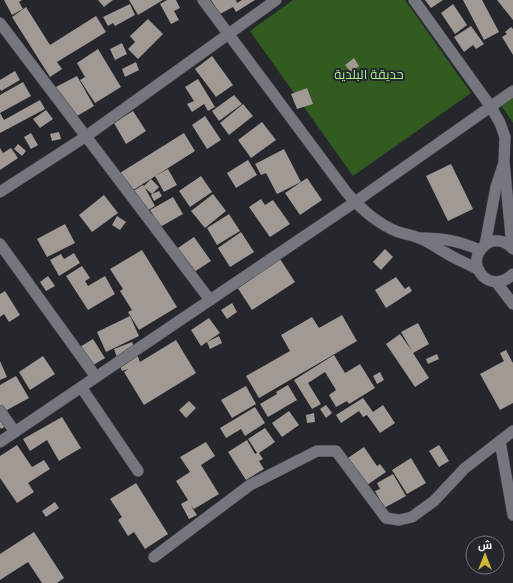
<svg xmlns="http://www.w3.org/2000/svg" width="513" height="583" viewBox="0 0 513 583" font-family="'Fira Sans Condensed',Cairo,sans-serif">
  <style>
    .green { fill: #315b1f }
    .building { fill: #a19a94 }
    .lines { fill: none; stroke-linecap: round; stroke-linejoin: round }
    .minor-casing { stroke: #45464c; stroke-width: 12 }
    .secondary-casing { stroke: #45464c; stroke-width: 12 }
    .minor { stroke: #75777f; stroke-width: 11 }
    .secondary { stroke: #75777f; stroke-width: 11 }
    .labels { text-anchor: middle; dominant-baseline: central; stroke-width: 4; stroke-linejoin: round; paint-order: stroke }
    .park-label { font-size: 13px; fill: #a7ed8c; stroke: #25272d }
  </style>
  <rect width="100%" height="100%" fill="#25272d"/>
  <g class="green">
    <polygon points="293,0 405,0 471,93 353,176 250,31"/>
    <polygon points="513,94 513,123 500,104"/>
  </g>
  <g class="building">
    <polygon points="4,0 22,0 19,2 23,9 12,15"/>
    <polygon points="98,0 113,0 104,7"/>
    <polygon points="129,0 163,0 138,15"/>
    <polygon points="167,0 176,0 180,8 174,11 179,20 171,24 160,4"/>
    <polygon points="211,0 236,0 237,3 242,0 255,0 236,12 233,7 220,14"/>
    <polygon points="425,0 443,0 431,8"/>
    <polygon points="463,0 482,0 499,32 484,40"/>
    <polygon points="497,0 513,0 513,20"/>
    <polygon points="130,4 135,15 115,26 113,23 108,26 103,17"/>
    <polygon points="453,4 467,25 455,34 441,13"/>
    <polygon points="26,7 50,45 96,16 106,32 57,62 62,69 50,77 12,17"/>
    <polygon points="148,19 163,34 138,59 128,49 135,42 130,36"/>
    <polygon points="471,26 484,44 476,49 473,45 464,52 454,37"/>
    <polygon points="511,27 513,29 513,55 502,37 507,34 505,32"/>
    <polygon points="122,43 127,54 115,60 110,49"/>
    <polygon points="98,49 121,87 95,103 80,80 85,77 77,63"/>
    <polygon points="212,56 233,85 216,97 195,69"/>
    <polygon points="354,58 359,66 351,72 345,65"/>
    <polygon points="136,62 139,70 125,77 122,69"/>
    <polygon points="15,71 20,80 1,91 0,89 0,80"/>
    <polygon points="77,76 94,106 72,119 54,88"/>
    <polygon points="198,79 215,107 208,111 204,104 192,112 187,104 194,101 185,87"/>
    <polygon points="23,82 31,96 0,113 4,120 40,100 45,109 0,133 0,95"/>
    <polygon points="307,88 313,104 297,109 291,94"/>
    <polygon points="234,95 242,104 219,121 212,111"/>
    <polygon points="243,104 253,116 229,135 220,123"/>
    <polygon points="46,110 53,119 40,128 33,119"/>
    <polygon points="133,111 146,131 126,144 114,123"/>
    <polygon points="205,116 221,140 207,149 192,125"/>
    <polygon points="262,122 276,140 251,158 238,140"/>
    <polygon points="59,132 61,139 52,141 50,134"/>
    <polygon points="31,133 38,145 31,149 24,137"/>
    <polygon points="184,133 195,151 127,194 115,176"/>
    <polygon points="18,144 26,151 22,156 14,149"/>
    <polygon points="0,148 3,153 11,148 18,158 0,170"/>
    <polygon points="284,149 301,182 277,194 266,173 261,175 255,164"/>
    <polygon points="248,160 257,175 236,188 227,173"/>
    <polygon points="451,164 473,209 448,221 426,176"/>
    <polygon points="168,169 177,185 164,192 155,176"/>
    <polygon points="201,176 212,192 190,207 179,191"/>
    <polygon points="307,178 322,200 300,215 285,193"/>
    <polygon points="151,179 159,187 152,194 159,191 162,196 154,201 151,195 152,194 145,188 155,206 145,212 133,191 143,185 144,186"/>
    <polygon points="213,194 226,211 205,228 191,211"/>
    <polygon points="104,195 118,213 92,232 79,215"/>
    <polygon points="173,197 183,214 160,227 150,210"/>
    <polygon points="261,199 265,205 273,200 290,224 270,237 249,207"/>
    <polygon points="229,214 240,231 217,245 207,228"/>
    <polygon points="117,216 126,222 120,230 112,225"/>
    <polygon points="65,224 75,243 47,257 37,239"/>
    <polygon points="241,232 254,252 230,267 218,248"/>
    <polygon points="194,237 211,261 191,274 175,250"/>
    <polygon points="385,249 393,257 381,270 373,262"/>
    <polygon points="142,250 177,307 139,330 128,312 132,310 120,291 123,289 110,269"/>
    <polygon points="74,253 80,263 59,276 50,260 61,254 64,259"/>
    <polygon points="280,259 295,282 252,310 237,287"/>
    <polygon points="82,266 90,278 85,281 88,286 105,276 115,294 88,310 66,276"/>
    <polygon points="48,276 55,286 46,291 40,282"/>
    <polygon points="396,277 405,289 409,286 412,291 386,308 375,290"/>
    <polygon points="5,291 20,315 9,322 4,314 0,317 0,294"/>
    <polygon points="232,303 237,312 227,319 221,310"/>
    <polygon points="342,315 357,341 259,398 246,376 290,351 281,335 312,317 319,328"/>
    <polygon points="130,316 139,336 106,352 97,332"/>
    <polygon points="209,318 220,333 207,342 219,336 222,343 210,349 207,342 201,346 191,330"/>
    <polygon points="418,323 429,344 413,353 429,378 415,387 386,344 400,334 412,351 401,332"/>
    <polygon points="93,339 105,358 85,370 73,351"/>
    <polygon points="176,340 196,373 144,405 124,372 128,369 122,371 114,349 132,342 140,362"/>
    <polygon points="506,350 513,363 513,403 500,410 480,374 504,361 500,353"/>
    <polygon points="437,354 439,359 428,364 426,359"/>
    <polygon points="334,355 345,373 360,364 375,388 349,404 347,401 336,407 329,395 336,390 325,372 308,383 321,404 312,409 294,380"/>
    <polygon points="43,356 55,374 30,390 19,372"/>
    <polygon points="0,361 7,377 0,380"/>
    <polygon points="380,372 384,380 377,384 373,376"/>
    <polygon points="16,376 29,398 7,410 13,422 1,429 0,427 0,385"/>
    <polygon points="288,385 297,400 268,417 260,404 277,394 276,392"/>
    <polygon points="246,386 256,404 232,418 221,400"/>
    <polygon points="363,398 373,412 383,405 395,423 380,433 367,415 363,417 359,411 341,423 336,415"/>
    <polygon points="189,401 196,408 186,418 179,410"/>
    <polygon points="326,405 332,413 326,418 320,409"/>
    <polygon points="255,407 265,423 245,436 241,429 226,438 220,428"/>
    <polygon points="289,411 299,425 282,437 272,423"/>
    <polygon points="314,413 315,422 307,423 306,415"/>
    <polygon points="62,417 81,448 59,461 47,440 30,451 23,439"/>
    <polygon points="265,428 275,442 259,453 263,459 259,461 264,469 246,480 228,452 247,440 255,454 257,453 248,439"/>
    <polygon points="206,442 215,456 201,465 219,494 194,509 191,506 197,515 189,519 181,504 188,500 176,481 190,472 180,457"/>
    <polygon points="17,445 32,467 44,460 50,469 28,483 34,492 17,503 0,478 0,456"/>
    <polygon points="439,445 449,461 439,467 429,451"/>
    <polygon points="364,447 377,466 380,464 386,472 367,485 348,458"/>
    <polygon points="411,458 426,483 407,494 392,470"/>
    <polygon points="393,474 406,496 384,508 375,491 380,489 377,483"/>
    <polygon points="136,483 168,534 145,549 134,532 128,536 118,520 122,517 110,499"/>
    <polygon points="55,502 59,508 46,517 42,511"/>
    <polygon points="34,532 64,578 57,583 42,583 28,562 0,580 0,554"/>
  </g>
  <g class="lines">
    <defs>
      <g id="minor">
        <polyline points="414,0 491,107 500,123 505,137 504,162 512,247"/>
        <polyline points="0,23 210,300"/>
        <polyline points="0,192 85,137 276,0"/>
        <polyline points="0,244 96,377"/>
        <polyline points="485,245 496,187 503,166"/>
        <polyline points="81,387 138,471"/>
        <polyline points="0,411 15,432"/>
        <polyline points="500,441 513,515"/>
        <polyline points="0,442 355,202 513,91"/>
        <polyline points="154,557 250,485 317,451 336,451 386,518 399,520 412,517 434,501 465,468 513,431"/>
      </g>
      <g id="secondary">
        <path d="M203,0L347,193C361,209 378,224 398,232C405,234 412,235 419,238C428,241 437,248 446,253C456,259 468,264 479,270"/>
        <path d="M420,238C444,238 458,241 480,250"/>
        <path d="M513,249C508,243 501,240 493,241C489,242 486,244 483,247C464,266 491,296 513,274"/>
        <polyline points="496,282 513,304"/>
      </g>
    </defs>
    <use href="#minor" class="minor-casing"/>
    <use href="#secondary" class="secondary-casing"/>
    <use href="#minor" class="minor"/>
    <use href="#secondary" class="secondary"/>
  </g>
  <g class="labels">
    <g class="park-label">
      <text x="369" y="74">حديقة البلدية</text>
    </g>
  </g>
  <g transform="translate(485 555)"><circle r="19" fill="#25272d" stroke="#77797f"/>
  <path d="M0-3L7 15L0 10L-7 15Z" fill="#cfb837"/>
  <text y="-6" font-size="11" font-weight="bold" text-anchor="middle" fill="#f3f4f9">ش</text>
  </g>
</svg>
